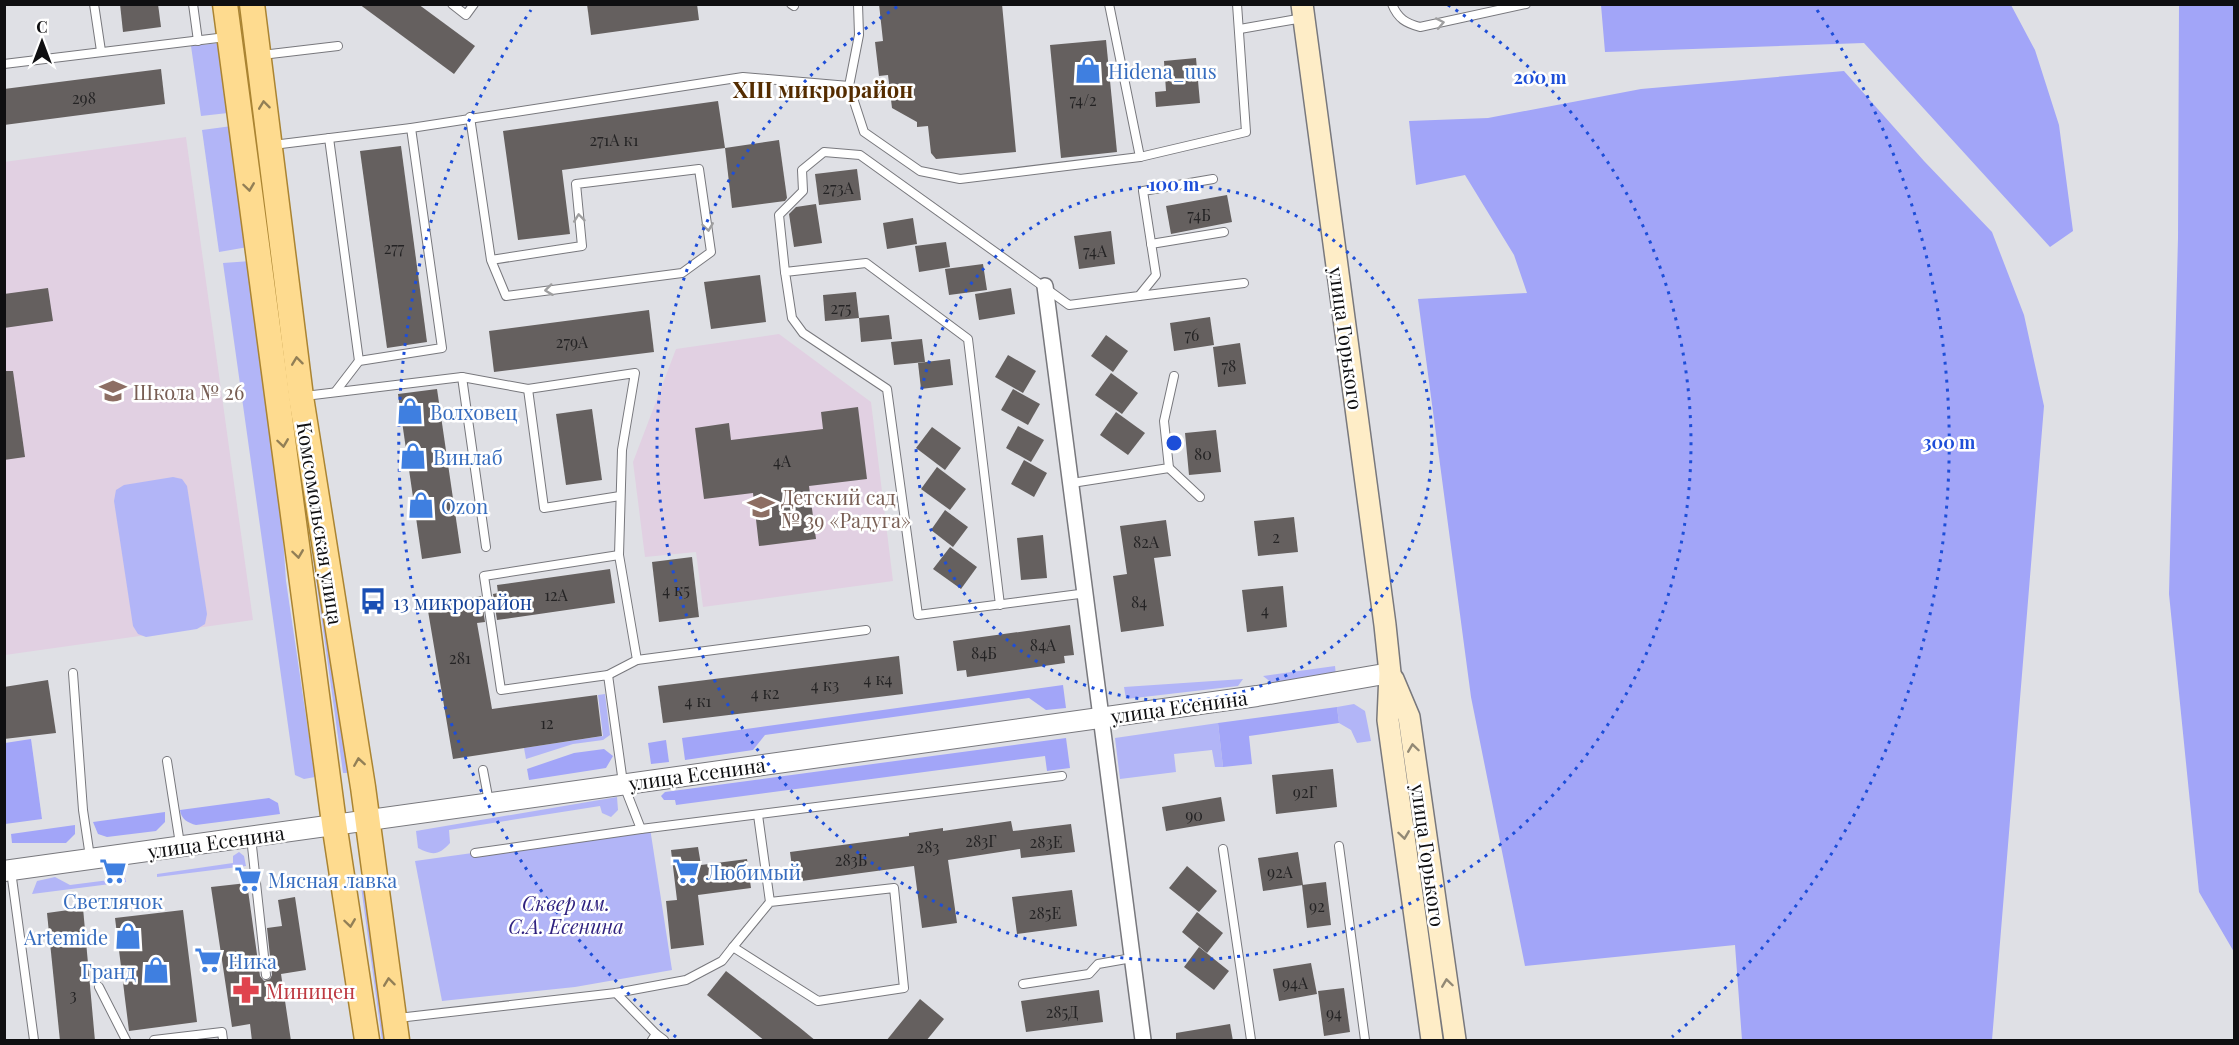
<svg xmlns="http://www.w3.org/2000/svg" width="2239" height="1045" viewBox="0 0 2239 1045" font-family="'Playfair Display',serif">
  <style>
    .education { fill: #e1d0e2 }
    .green { fill: #b2b5f7 }
    .forest { fill: #a2a5f8 }
    .building { fill: #65605f }
    .lines { fill: none; stroke-linecap: round; stroke-linejoin: round }
    .service-casing { stroke: #78787d; stroke-width: 10 }
    .minor-casing { stroke: #78787d; stroke-width: 18 }
    .tertiary-casing { stroke: #78787d; stroke-width: 22 }
    .secondary-casing { stroke: #78787d; stroke-width: 24 }
    .primary-casing { stroke: #aa8432; stroke-width: 27 }
    .service { stroke: #fff; stroke-width: 8 }
    .minor { stroke: #fff; stroke-width: 15 }
    .tertiary { stroke: #fff; stroke-width: 20 }
    .secondary { stroke: #feedc7; stroke-width: 21 }
    .primary { stroke: #fedb8f; stroke-width: 24 }
    .oneway { stroke: #9f9fa0 }
    .oneway2 { stroke: #927f56 }
    .oneway3 { stroke: #928975 }
    .ring { fill: none; stroke: #1d4ed8; stroke-width: 3; stroke-dasharray: 3 6 }
    .labels { text-anchor: middle; dominant-baseline: central; stroke-width: 5; stroke-linejoin: round; paint-order: stroke }
    .number-label { font-size: 16px; fill: #242324 }
    .shop-label { font-size: 20px; fill: #366cbe; stroke: #fff; text-anchor: start }
    .street-label { font-size: 20px; fill: #0f0f11; stroke: #fff }
    .education-label { font-size: 20px; fill: #785e54; stroke: #fff; text-anchor: start }
    .transit-label { font-size: 20px; fill: #164399; stroke: #fff; text-anchor: start }
    .park-label { font-size: 20px; font-style: italic; fill: #2f217f; stroke: #fff }
    .health-label { font-size: 20px; fill: #be3a42; stroke: #fff; text-anchor: start }
    .quarter-label { font-size: 22px; font-weight: bold; fill: #542c00; stroke: #fff }
    .centre { fill: #1d4ed8; stroke: #fff; stroke-width: 3 }
    .ring-label { font-size: 18px; text-anchor: middle; font-weight: bold; fill: #1d4ed8; stroke: #fff; stroke-width: 5; stroke-linejoin: round; paint-order: stroke }
  </style>
  <rect width="100%" height="100%" fill="#dfe0e5"/>
  <g class="education">
    <polygon points="186,137 253,620 5,655 4,162"/>
    <polygon points="779,334 871,402 893,581 703,607 696,552 645,557 633,462 676,349"/>
  </g>
  <g class="green">
    <polygon points="234,5 241,5 260,143 253,144"/>
    <polygon points="220,43 228,113 201,116 191,46"/>
    <polygon points="232,126 248,247 219,252 202,130"/>
    <polygon points="265,173 348,773 343,773 260,174"/>
    <polygon points="251,261 281,507 286,581 315,777 304,779 295,775 223,263"/>
    <polygon points="173,477 182,479 187,486 207,614 205,624 197,629 146,637 138,634 133,626 114,501 116,490 124,485"/>
    <polygon points="1335,666 1336,675 1272,683 1263,676"/>
    <polygon points="1243,679 1238,686 1126,699 1124,687"/>
    <polygon points="605,694 610,735 603,740 573,744 526,759 524,748 603,736 598,695"/>
    <polygon points="1354,704 1365,711 1371,741 1357,743 1351,730 1339,723 1337,707"/>
    <polygon points="1218,723 1223,767 1215,767 1212,750 1174,754 1176,772 1120,779 1115,738"/>
    <path d="M617,797L618,810L611,817L602,813L600,806L449,830L450,843C439,855 433,856 418,848L416,831Z"/>
    <polygon points="650,828 672,970 575,987 442,1001 415,861"/>
    <polygon points="239,852 244,856 246,866 157,877 157,874 233,863 233,856"/>
    <polygon points="55,877 70,885 125,878 126,882 32,894 37,881"/>
    <polygon points="366,878 388,1040 382,1040 360,879"/>
  </g>
  <g class="forest">
    <polygon points="1601,5 2011,5 2035,50 2059,125 2073,231 2050,247 1864,43 1605,52"/>
    <polygon points="2179,5 2234,5 2234,952 2199,892 2169,594 2178,238"/>
    <polygon points="1844,71 1924,161 1992,232 2024,315 2044,406 1992,1040 1742,1040 1735,945 1525,966 1471,697 1418,299 1527,293 1514,255 1465,175 1416,185 1409,121 1488,118 1641,89"/>
    <polygon points="1063,685 1066,708 1046,710 1029,698 765,735 753,750 685,760 682,738"/>
    <polygon points="1337,707 1339,723 1249,736 1252,764 1223,767 1218,723"/>
    <polygon points="1066,738 1070,768 1047,771 1045,756 676,805 675,800 664,800 661,796 665,792"/>
    <polygon points="31,739 42,819 5,824 5,743"/>
    <polygon points="666,740 669,762 651,764 648,743"/>
    <polygon points="604,749 613,756 606,768 529,780 527,769 574,753"/>
    <path d="M269,798L278,803L280,814L196,825C188,823 181,819 180,810Z"/>
    <polygon points="165,812 165,822 156,831 107,837 98,834 93,822"/>
    <polygon points="75,825 75,834 66,843 12,843 11,834"/>
  </g>
  <g class="building">
    <polygon points="120,4 158,4 161,27 123,32"/>
    <polygon points="359,4 418,4 475,46 454,74"/>
    <polygon points="587,4 697,4 699,20 591,35"/>
    <polygon points="879,4 1002,4 1016,152 936,159 931,153 928,126 917,127 917,122 892,108 888,75 879,76 875,42 883,41"/>
    <polygon points="1106,40 1117,152 1061,158 1050,45"/>
    <polygon points="1196,58 1200,103 1156,107 1155,92 1166,91 1164,61"/>
    <polygon points="161,69 165,104 4,125 4,89"/>
    <polygon points="718,101 725,148 562,170 570,234 518,240 503,131"/>
    <polygon points="779,140 787,198 785,201 732,208 725,148"/>
    <polygon points="401,146 427,342 387,348 360,151"/>
    <polygon points="857,169 861,200 819,205 815,174"/>
    <polygon points="1227,195 1232,222 1171,234 1166,206"/>
    <polygon points="816,204 822,243 794,247 789,214 796,207"/>
    <polygon points="913,218 917,244 887,249 883,223"/>
    <polygon points="1111,231 1115,264 1079,269 1074,236"/>
    <polygon points="946,242 950,267 919,272 915,246"/>
    <polygon points="983,264 987,290 949,295 945,269"/>
    <polygon points="760,275 766,322 711,329 704,282"/>
    <polygon points="48,288 53,321 4,328 4,294"/>
    <polygon points="1011,288 1015,314 979,320 975,294"/>
    <polygon points="856,292 859,318 825,321 823,295"/>
    <polygon points="649,310 654,352 494,372 489,331"/>
    <polygon points="889,315 892,339 861,342 859,318"/>
    <polygon points="1210,317 1214,345 1174,351 1170,323"/>
    <polygon points="1106,335 1128,351 1113,372 1091,356"/>
    <polygon points="922,339 925,362 894,365 891,342"/>
    <polygon points="1240,343 1246,384 1218,387 1213,347"/>
    <polygon points="1008,355 1036,371 1023,393 995,377"/>
    <polygon points="950,359 953,385 921,389 918,363"/>
    <polygon points="4,371 13,371 25,457 4,460"/>
    <polygon points="1111,373 1138,393 1122,414 1095,395"/>
    <polygon points="437,389 461,553 422,559 398,394"/>
    <polygon points="1013,389 1040,404 1028,425 1001,410"/>
    <polygon points="858,407 867,479 809,486 816,539 759,546 753,493 704,499 695,428 729,423 731,440 823,429 821,412"/>
    <polygon points="592,409 602,480 566,485 556,414"/>
    <polygon points="1116,412 1145,433 1128,455 1100,435"/>
    <polygon points="1018,426 1044,440 1031,462 1006,448"/>
    <polygon points="932,427 961,448 945,470 916,448"/>
    <polygon points="1216,430 1221,472 1189,475 1185,433"/>
    <polygon points="1024,460 1047,473 1034,497 1011,484"/>
    <polygon points="937,467 966,489 950,510 921,489"/>
    <polygon points="945,510 968,527 953,547 931,530"/>
    <polygon points="1294,517 1298,552 1258,556 1254,521"/>
    <polygon points="1166,520 1171,556 1154,558 1164,626 1121,632 1113,576 1127,574 1120,526"/>
    <polygon points="1043,535 1047,578 1021,580 1017,538"/>
    <polygon points="950,547 977,567 961,589 933,569"/>
    <polygon points="692,557 699,617 659,622 652,562"/>
    <polygon points="610,569 615,603 497,620 493,594 498,593 497,585"/>
    <polygon points="1283,586 1287,627 1247,632 1242,590"/>
    <polygon points="481,596 485,622 477,623 492,709 597,695 602,736 453,759 427,605"/>
    <polygon points="1070,625 1074,655 1064,656 1065,663 967,677 966,670 957,671 953,641"/>
    <polygon points="899,656 903,694 663,723 658,686"/>
    <polygon points="48,680 56,733 4,739 4,687"/>
    <polygon points="1333,769 1337,807 1276,814 1272,775"/>
    <polygon points="1221,797 1225,821 1166,831 1162,807"/>
    <polygon points="1011,821 1013,831 1071,824 1075,852 1021,858 1020,849 948,860 957,923 922,928 914,866 794,882 790,852 909,836 909,833 943,828 943,831"/>
    <polygon points="698,847 701,865 747,859 751,888 698,895 704,945 671,949 666,901 677,900 671,850"/>
    <polygon points="1298,852 1303,885 1263,891 1258,858"/>
    <polygon points="1187,866 1217,891 1199,912 1169,888"/>
    <polygon points="1326,882 1331,925 1307,928 1302,885"/>
    <polygon points="247,883 260,976 264,981 270,979 272,975 267,928 282,926 278,900 295,897 306,970 281,974 291,1041 252,1041 250,1024 232,1027 211,887"/>
    <polygon points="1072,890 1077,926 1017,934 1012,897"/>
    <polygon points="83,908 95,1041 60,1041 47,913"/>
    <polygon points="183,910 197,1022 129,1031 115,918"/>
    <polygon points="1197,912 1223,933 1207,953 1182,932"/>
    <polygon points="1199,947 1229,971 1214,990 1184,967"/>
    <polygon points="1311,963 1317,994 1279,1001 1273,969"/>
    <polygon points="726,971 799,1027 816,1041 765,1041 707,995"/>
    <polygon points="1344,988 1350,1032 1324,1036 1318,991"/>
    <polygon points="1099,990 1103,1022 1026,1032 1021,1001"/>
    <polygon points="920,999 944,1019 926,1041 886,1041"/>
    <polygon points="1230,1024 1233,1041 1176,1041 1176,1033"/>
  </g>
  <g class="lines">
    <defs>
      <g id="service">
        <polyline points="94,4 101,51"/>
        <polyline points="193,4 198,41"/>
        <polyline points="452,4 466,15 474,4"/>
        <polyline points="791,4 794,6"/>
        <polyline points="1109,4 1140,157"/>
        <path d="M1392,4C1398,19 1406,23 1420,27L1526,4"/>
        <polyline points="1240,29 1303,18"/>
        <polyline points="262,55 338,46"/>
        <polyline points="4,64 226,37"/>
        <polyline points="849,86 859,35 858,4"/>
        <polyline points="470,117 491,260 506,296 682,273 711,252 699,169 576,184 582,246 491,260"/>
        <polyline points="329,138 359,361"/>
        <polyline points="273,145 411,128 743,77 849,86 864,132 920,171 960,179 1140,157 1246,132 1237,4"/>
        <polyline points="1151,244 1224,232"/>
        <polyline points="785,272 779,215 803,191 802,170 824,152 860,155 1069,305 1139,296 1156,275 1143,191 1213,179"/>
        <polyline points="1139,296 1244,283"/>
        <polyline points="462,377 486,547"/>
        <polyline points="528,389 544,508 620,496"/>
        <polyline points="336,391 359,361 442,348 411,128"/>
        <polyline points="305,396 462,377 528,389 635,373 622,450 619,555 637,660 608,675"/>
        <polyline points="1169,468 1200,497"/>
        <polyline points="1072,483 1169,468 1164,421 1174,376"/>
        <polyline points="619,555 484,576 501,690 608,675 623,783 641,829 1062,776"/>
        <polyline points="1000,605 968,339 866,263 785,272 792,318 803,333 887,389 918,615 1087,593"/>
        <polyline points="637,660 866,630"/>
        <polyline points="73,673 83,810 90,857"/>
        <polyline points="167,761 180,844"/>
        <polyline points="483,770 489,802"/>
        <polyline points="758,815 770,902 894,888 904,988 818,1001 733,947 770,902"/>
        <polyline points="251,837 266,975"/>
        <polyline points="1339,846 1365,1040"/>
        <polyline points="1223,849 1251,1040"/>
        <polyline points="475,853 641,829"/>
        <polyline points="11,871 34,1040"/>
        <polyline points="1023,984 1089,974 1098,964 1132,958"/>
        <polyline points="99,987 126,1040"/>
        <polyline points="616,993 656,1034 652,1040"/>
        <polyline points="398,1018 616,993 686,980 722,961 733,947"/>
        <polyline points="656,1034 664,1040"/>
        <polyline points="154,1040 222,1032 223,1040"/>
      </g>
      <polyline id="minor" points="1045,286 1143,1040"/>
      <polyline id="tertiary" points="4,871 1257,696 1390,673"/>
      <g id="secondary">
        <polyline points="1302,4 1385,625 1390,673 1388,720 1432,1040"/>
        <polyline points="1393,679 1409,717 1455,1040"/>
      </g>
      <g id="primary">
        <polyline points="225,4 334,823 367,1040"/>
        <polyline points="252,4 301,397 363,787 397,1040"/>
      </g>
    </defs>
    <use href="#service" class="service-casing"/>
    <use href="#minor" class="minor-casing"/>
    <use href="#tertiary" class="tertiary-casing"/>
    <use href="#secondary" class="secondary-casing"/>
    <use href="#primary" class="primary-casing"/>
    <use href="#service" class="service"/>
    <use href="#minor" class="minor"/>
    <use href="#tertiary" class="tertiary"/>
    <use href="#secondary" class="secondary"/>
    <use href="#primary" class="primary"/>
  </g>
  <defs><path id="oneway-chevron" d="M-2-3.5L2.5 0L-2 3.5" fill="none" stroke-width="1.6" stroke-linecap="round" stroke-linejoin="round" transform="scale(1.5)"/></defs>
  <g class="oneway">
    <use href="#oneway-chevron" transform="translate(1440 23) rotate(-11)"/>
    <use href="#oneway-chevron" transform="translate(579 218) rotate(-96)"/>
    <use href="#oneway-chevron" transform="translate(708 227) rotate(82)"/>
    <use href="#oneway-chevron" transform="translate(549 290) rotate(173)"/>
  </g>
  <g class="oneway2">
    <use href="#oneway-chevron" transform="translate(264 105) rotate(-97)"/>
    <use href="#oneway-chevron" transform="translate(249 187) rotate(82)"/>
    <use href="#oneway-chevron" transform="translate(297 361) rotate(-97)"/>
    <use href="#oneway-chevron" transform="translate(283 443) rotate(82)"/>
    <use href="#oneway-chevron" transform="translate(298 554) rotate(82)"/>
    <use href="#oneway-chevron" transform="translate(359 762) rotate(-99)"/>
    <use href="#oneway-chevron" transform="translate(350 923) rotate(82)"/>
    <use href="#oneway-chevron" transform="translate(389 982) rotate(-97)"/>
  </g>
  <g class="oneway3">
    <use href="#oneway-chevron" transform="translate(1413 748) rotate(-98)"/>
    <use href="#oneway-chevron" transform="translate(1404 835) rotate(82)"/>
    <use href="#oneway-chevron" transform="translate(1447 983) rotate(-98)"/>
  </g>
  <g class="ring">
    <circle cx="1174" cy="443" r="258"/>
    <path d="M1448 5A517 517 0 1 1 900 5"/>
    <path d="M676 1037A775 775 0 0 1 531 10M1817 10A775 775 0 0 1 1672 1037"/>
  </g>
  <defs>
    <symbol id="shop-bare" viewBox="-9 -9 18 18"><path d="M-5-2.5h2.3a2.7 3.5 0 0 1 5.4 0H5L5.5 6h-11ZM-1.5-2.5h3a1.5 2.3 0 0 0-3 0Z" fill="#3f7fe0" stroke="#fff" stroke-width="2.5" paint-order="stroke"/></symbol>
    <symbol id="school-bare" viewBox="-9 -9 18 18"><path d="M0-5L7-2L0 1L-7-2ZM-4 1L0 2.5L4 1V4Q0 6-4 4Z" fill="#8d6e63" stroke="#fff" stroke-width="2.5" paint-order="stroke"/></symbol>
    <symbol id="bus-bare" viewBox="-9 -9 18 18"><path d="M-5-6H5V4H4V6H2V4H-2V6H-4V4H-5ZM-3.5-4V0h7V-4ZM-3.5 1.2v1.5H-2V1.2ZM2 1.2v1.5H3.5V1.2Z" fill="#1a4fb4" stroke="#fff" stroke-width="2.5" paint-order="stroke"/></symbol>
    <symbol id="supermarket-bare" viewBox="-9 -9 18 18"><path d="M-6-5.5h2.5l.6 2H6L4.5 2H-2.5L-4.4-4H-6ZM-1.5 3.2a1.3 1.3 0 1 0 .1 0ZM3 3.2a1.3 1.3 0 1 0 .1 0Z" fill="#3f7fe0" stroke="#fff" stroke-width="2.5" paint-order="stroke"/></symbol>
    <symbol id="pharmacy-bare" viewBox="-9 -9 18 18"><path d="M-2-6h4v4h4v4h-4v4h-4v-4h-4v-4h4Z" fill="#e0444e" stroke="#fff" stroke-width="2.5" paint-order="stroke"/></symbol>
  </defs>
  <g fill-rule="evenodd">
    <use href="#shop-bare" x="1069" y="51" width="38" height="38"/>
    <use href="#school-bare" x="94" y="372" width="38" height="38"/>
    <use href="#shop-bare" x="391" y="392" width="38" height="38"/>
    <use href="#shop-bare" x="394" y="437" width="38" height="38"/>
    <use href="#shop-bare" x="402" y="486" width="38" height="38"/>
    <use href="#school-bare" x="742" y="488" width="38" height="38"/>
    <use href="#bus-bare" x="354" y="582" width="38" height="38"/>
    <use href="#supermarket-bare" x="94" y="852" width="38" height="38"/>
    <use href="#supermarket-bare" x="667" y="852" width="38" height="38"/>
    <use href="#supermarket-bare" x="229" y="860" width="38" height="38"/>
    <use href="#shop-bare" x="109" y="917" width="38" height="38"/>
    <use href="#supermarket-bare" x="189" y="941" width="38" height="38"/>
    <use href="#shop-bare" x="137" y="951" width="38" height="38"/>
    <use href="#pharmacy-bare" x="227" y="971" width="38" height="38"/>
  </g>
  <g class="labels">
    <g class="number-label">
      <text x="84" y="97">298</text>
      <text x="1083" y="99">74/2</text>
      <text x="614" y="139">271А к1</text>
      <text x="838" y="187">273А</text>
      <text x="1199" y="214">74Б</text>
      <text x="394" y="247">277</text>
      <text x="1095" y="250">74А</text>
      <text x="841" y="307">275</text>
      <text x="1192" y="334">76</text>
      <text x="572" y="341">279А</text>
      <text x="1229" y="365">78</text>
      <text x="1203" y="453">80</text>
      <text x="782" y="460">4А</text>
      <text x="1276" y="536">2</text>
      <text x="1146" y="541">82А</text>
      <text x="676" y="589">4 к5</text>
      <text x="556" y="594">12А</text>
      <text x="1139" y="601">84</text>
      <text x="1265" y="609">4</text>
      <text x="1043" y="644">84А</text>
      <text x="984" y="652">84Б</text>
      <text x="460" y="657">281</text>
      <text x="878" y="678">4 к4</text>
      <text x="825" y="684">4 к3</text>
      <text x="765" y="692">4 к2</text>
      <text x="698" y="700">4 к1</text>
      <text x="547" y="722">12</text>
      <text x="1305" y="791">92Г</text>
      <text x="1194" y="814">90</text>
      <text x="981" y="840">283Г</text>
      <text x="1046" y="841">283Е</text>
      <text x="928" y="846">283</text>
      <text x="851" y="859">283Б</text>
      <text x="1280" y="871">92А</text>
      <text x="1317" y="905">92</text>
      <text x="1045" y="912">285Е</text>
      <text x="1295" y="982">94А</text>
      <text x="73" y="994">3</text>
      <text x="1062" y="1011">285Д</text>
      <text x="1334" y="1012">94</text>
    </g>
    <g class="shop-label">
      <text x="1108" y="70">Hidena_uus</text>
      <text x="430" y="411">Волховец</text>
      <text x="433" y="456">Винлаб</text>
      <text x="441" y="505">Ozon</text>
      <text x="706" y="871">Любимый</text>
      <text x="268" y="879">Мясная лавка</text>
      <text x="113" y="900" text-anchor="middle">Светлячок</text>
      <text x="108" y="936" text-anchor="end">Artemide</text>
      <text x="228" y="960">Ника</text>
      <text x="136" y="970" text-anchor="end">Гранд</text>
    </g>
    <g class="street-label">
      <text transform="translate(1347 338) rotate(82)">улица Горького</text>
      <text transform="translate(321 523) rotate(81)">Комсомольская улица</text>
      <text transform="translate(1179 706) rotate(-8)">улица Есенина</text>
      <text transform="translate(697 773) rotate(-8)">улица Есенина</text>
      <text transform="translate(216 841) rotate(-8)">улица Есенина</text>
      <text transform="translate(1429 855) rotate(82)">улица Горького</text>
    </g>
    <g class="education-label">
      <text x="133" y="391">Школа № 26</text>
      <text x="781" y="496">Детский сад<tspan x="781" dy="23">№ 39 «Радуга»</tspan></text>
    </g>
    <g class="transit-label">
      <text x="393" y="601">13 микрорайон</text>
    </g>
    <g class="park-label">
      <text x="566" y="902">Сквер им.<tspan x="566" dy="23">С.А. Есенина</tspan></text>
    </g>
    <g class="health-label">
      <text x="266" y="990">Миницен</text>
    </g>
    <g class="quarter-label">
      <text x="823" y="89">XIII микрорайон</text>
    </g>
  </g>
  <circle cx="1174" cy="443" r="9" class="centre"/>
  <g class="ring-label">
    <text x="1540" y="84">200 m</text>
    <text x="1174" y="191">100 m</text>
    <text x="1949" y="449">300 m</text>
  </g>
  <rect width="2239" height="1045" fill="none" stroke="#0f0f11" stroke-width="12"/>
  <g transform="translate(42 42)" stroke="#ffffff" stroke-width="4.5" paint-order="stroke">
  <path d="M0-4.5L10 22L0 15L-10 22Z" fill="#0f0f11"/>
  <text y="-9" font-size="16" font-weight="bold" text-anchor="middle" fill="#0f0f11">С</text>
  </g>
</svg>
